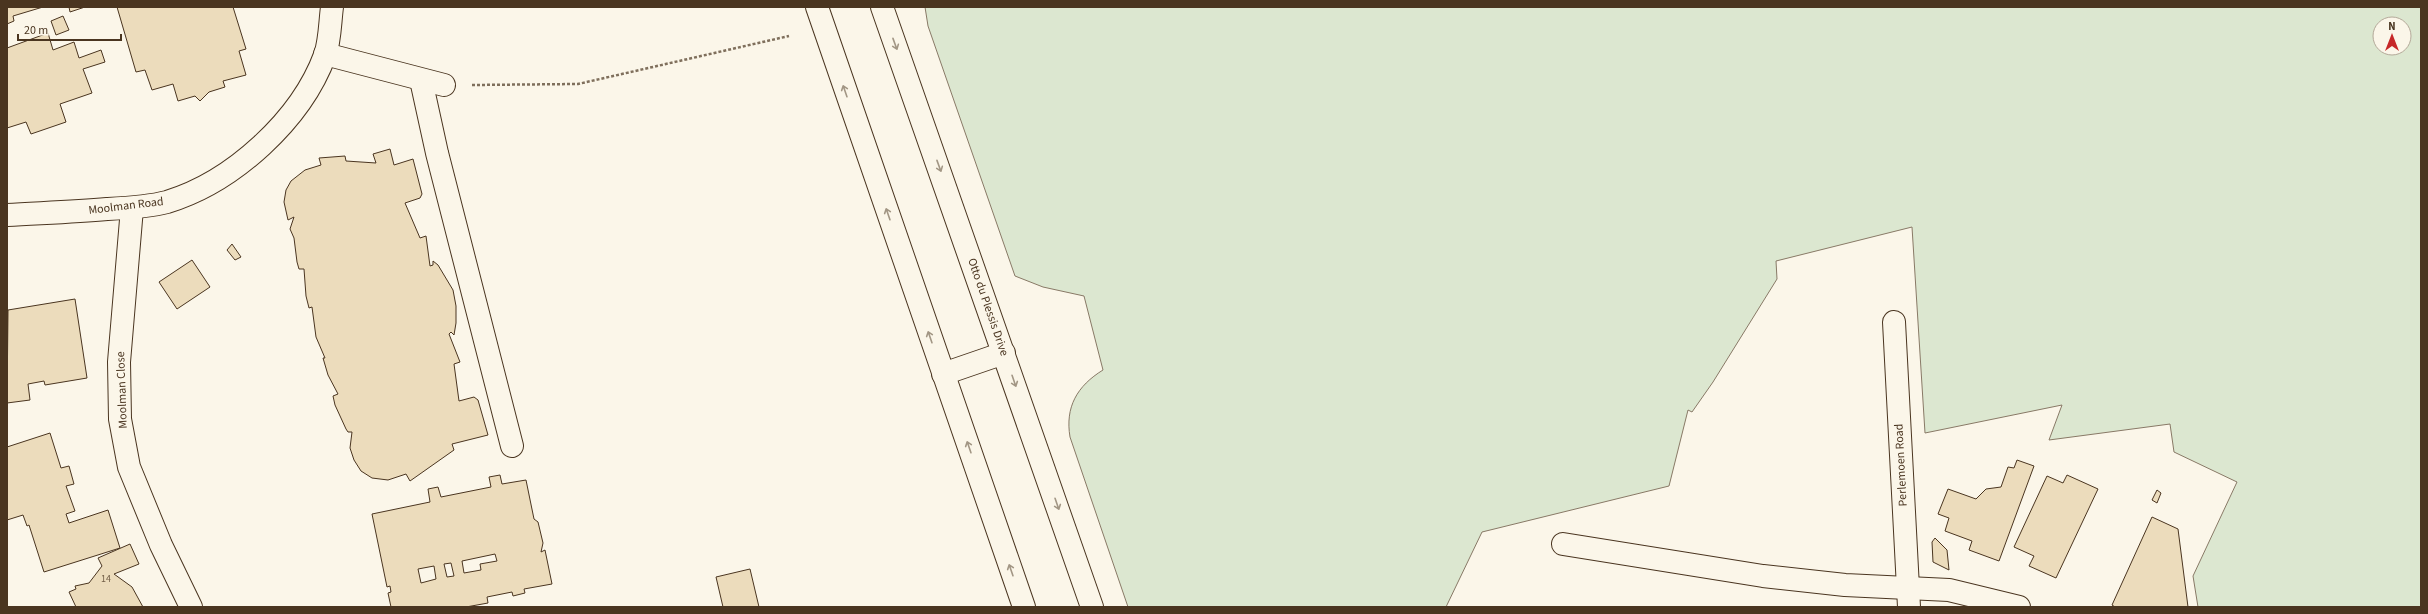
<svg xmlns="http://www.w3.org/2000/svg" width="2428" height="614" viewBox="0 0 2428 614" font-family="'Source Sans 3',sans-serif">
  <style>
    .green { fill: #dce7d0; stroke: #887966; fill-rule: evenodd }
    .building { fill: #ecdcbc; stroke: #4a3520; fill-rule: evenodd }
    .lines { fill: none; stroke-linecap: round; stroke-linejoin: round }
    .minor-casing { stroke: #4a3520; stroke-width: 24 }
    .major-casing { stroke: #4a3520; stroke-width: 24 }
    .path { stroke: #7f6f5c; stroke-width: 2.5; stroke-dasharray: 3 2; stroke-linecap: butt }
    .minor { stroke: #fbf6e9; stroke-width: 22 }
    .major { stroke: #fbf6e9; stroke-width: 22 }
    .oneway { stroke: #a29684 }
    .labels { text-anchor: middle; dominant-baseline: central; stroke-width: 3; stroke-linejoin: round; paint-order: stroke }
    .number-label { font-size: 10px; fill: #725f47 }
    .street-label { font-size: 12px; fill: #4a3520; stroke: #fbf6e9 }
  </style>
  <rect width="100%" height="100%" fill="#fbf6e9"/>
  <path class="green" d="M925,7H2421V607H2198L2193,576L2237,482L2174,452L2170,424L2049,440L2062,405L1925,433L1912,227L1776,261L1777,279L1713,382L1692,412L1688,410L1669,486L1482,532L1446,607H1128L1070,437C1065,407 1077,386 1103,370L1084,296L1043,287L1015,276L928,26ZM2380,24H2404V48H2380Z"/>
  <g class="building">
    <polygon points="7,7 43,7 13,16 14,21 7,24"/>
    <polygon points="69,7 85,7 70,12"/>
    <polygon points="117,7 233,7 246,49 239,51 246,75 223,81 225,87 209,92 200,101 195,96 178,101 173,84 152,90 145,70 136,72"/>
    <polygon points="63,16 69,30 56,35 51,21"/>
    <polygon points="48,33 53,50 74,42 79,58 101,50 105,62 83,69 92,93 60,104 66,122 31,134 26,122 7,128 7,48"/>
    <polygon points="390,149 394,165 413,159 422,194 420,198 405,203 420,238 426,236 430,266 433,265 433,261 438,265 453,290 456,306 456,323 454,335 451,332 449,334 460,362 454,364 459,401 474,397 478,400 488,435 452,444 454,450 410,481 406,474 388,480 372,478 361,471 354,460 350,448 352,432 348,432 346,429 335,405 333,396 338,394 328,375 323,358 325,358 316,337 312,307 309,308 306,296 304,269 299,269 297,262 294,238 290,229 294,217 288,220 284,202 286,190 291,181 305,170 321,165 319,158 345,156 346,161 376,163 373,154"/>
    <polygon points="232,244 241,257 235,260 227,250"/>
    <polygon points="192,260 210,287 177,309 159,282"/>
    <polygon points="75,299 87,378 45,385 44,381 28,384 30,400 7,403 8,310"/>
    <polygon points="50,433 61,468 69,466 74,484 66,486 75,511 66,514 69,523 108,510 120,548 44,572 29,525 27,526 23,515 7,520 7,447"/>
    <polygon points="2017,460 2034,466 1999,561 1969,550 1972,541 1945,531 1949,518 1938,514 1948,489 1976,499 1986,489 2001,487 2008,467 2014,468"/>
    <path d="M500,475L502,484L526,480L534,519L538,522L543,543L541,552L545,550L552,584L524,589L525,593L513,596L512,592L487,597L488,603L466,607H391L388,593L391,592L390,586L387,587L372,514L430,502L428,489L438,487L441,497L491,487L489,477ZM495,554L497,561L480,564L481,570L464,573L462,561ZM451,563L454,576L447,577L444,564ZM434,566L436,579L421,583L418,569Z"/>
    <polygon points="2067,475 2098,489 2056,578 2029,566 2034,556 2014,547 2047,476 2063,483"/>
    <polygon points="2157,490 2161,493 2157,503 2152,500"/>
    <polygon points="2152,517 2178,529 2188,607 2115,607 2112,605"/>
    <polygon points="1935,538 1947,550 1949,570 1933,562 1932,542"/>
    <polygon points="130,544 139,564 114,574 132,587 143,607 76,607 69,592 76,589 75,586 89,583 102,566 98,558"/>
    <polygon points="750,569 759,607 723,607 716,577"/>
  </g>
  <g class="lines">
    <defs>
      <g id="minor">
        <polyline points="325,54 444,85"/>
        <polyline points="421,80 437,153 512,446"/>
        <polyline points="132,208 119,362 120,419 129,467 161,545 191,607"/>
        <path d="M7,215C40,213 74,212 107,209C127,208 148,207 167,202C233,182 301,120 325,55C330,41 330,22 332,7"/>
        <polyline points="1894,322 1909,607"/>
        <polyline points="1563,544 1763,576 1845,585 1949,590 2019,607"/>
      </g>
      <g id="major">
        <polyline points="817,7 1024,607"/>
        <polyline points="882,7 1092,607"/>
        <polyline points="943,374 1004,353"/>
      </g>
    </defs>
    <use href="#minor" class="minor-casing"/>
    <use href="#major" class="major-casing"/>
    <polyline class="path" points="472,85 578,84 789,36"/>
    <use href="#minor" class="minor"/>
    <use href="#major" class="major"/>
  </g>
  <defs><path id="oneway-shaft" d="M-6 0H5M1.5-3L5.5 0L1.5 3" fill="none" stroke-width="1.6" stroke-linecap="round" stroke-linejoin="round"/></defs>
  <g class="oneway">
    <use href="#oneway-shaft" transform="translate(895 44) rotate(70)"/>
    <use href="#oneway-shaft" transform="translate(845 91) rotate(-109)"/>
    <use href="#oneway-shaft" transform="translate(939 166) rotate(70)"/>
    <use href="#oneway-shaft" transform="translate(888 214) rotate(-109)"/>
    <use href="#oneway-shaft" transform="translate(930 337) rotate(-109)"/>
    <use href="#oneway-shaft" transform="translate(1014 381) rotate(71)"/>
    <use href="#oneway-shaft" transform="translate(969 447) rotate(-109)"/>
    <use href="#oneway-shaft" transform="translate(1057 504) rotate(71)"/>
    <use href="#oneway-shaft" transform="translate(1011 570) rotate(-109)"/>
  </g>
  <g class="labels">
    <g class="number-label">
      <text x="106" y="579">14</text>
    </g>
    <g class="street-label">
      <text transform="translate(126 206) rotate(-7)">Moolman Road</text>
      <text transform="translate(988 307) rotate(71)">Otto du Plessis Drive</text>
      <text transform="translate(122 390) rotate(-92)">Moolman Close</text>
      <text transform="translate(1901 465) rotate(-93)">Perlemoen Road</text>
    </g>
  </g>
  <rect width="2428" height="614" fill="none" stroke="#4a3520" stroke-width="16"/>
  <g transform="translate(2392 36)"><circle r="19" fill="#fbf6e9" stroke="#b4a999"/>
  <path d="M0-3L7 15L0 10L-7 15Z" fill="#c62828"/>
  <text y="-6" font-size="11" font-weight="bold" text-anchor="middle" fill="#4a3520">N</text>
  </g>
  <path d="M18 34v6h103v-6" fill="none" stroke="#4a3520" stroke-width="2"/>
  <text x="24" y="34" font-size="12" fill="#4a3520" stroke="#fbf6e9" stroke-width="3" paint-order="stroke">20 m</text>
</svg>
